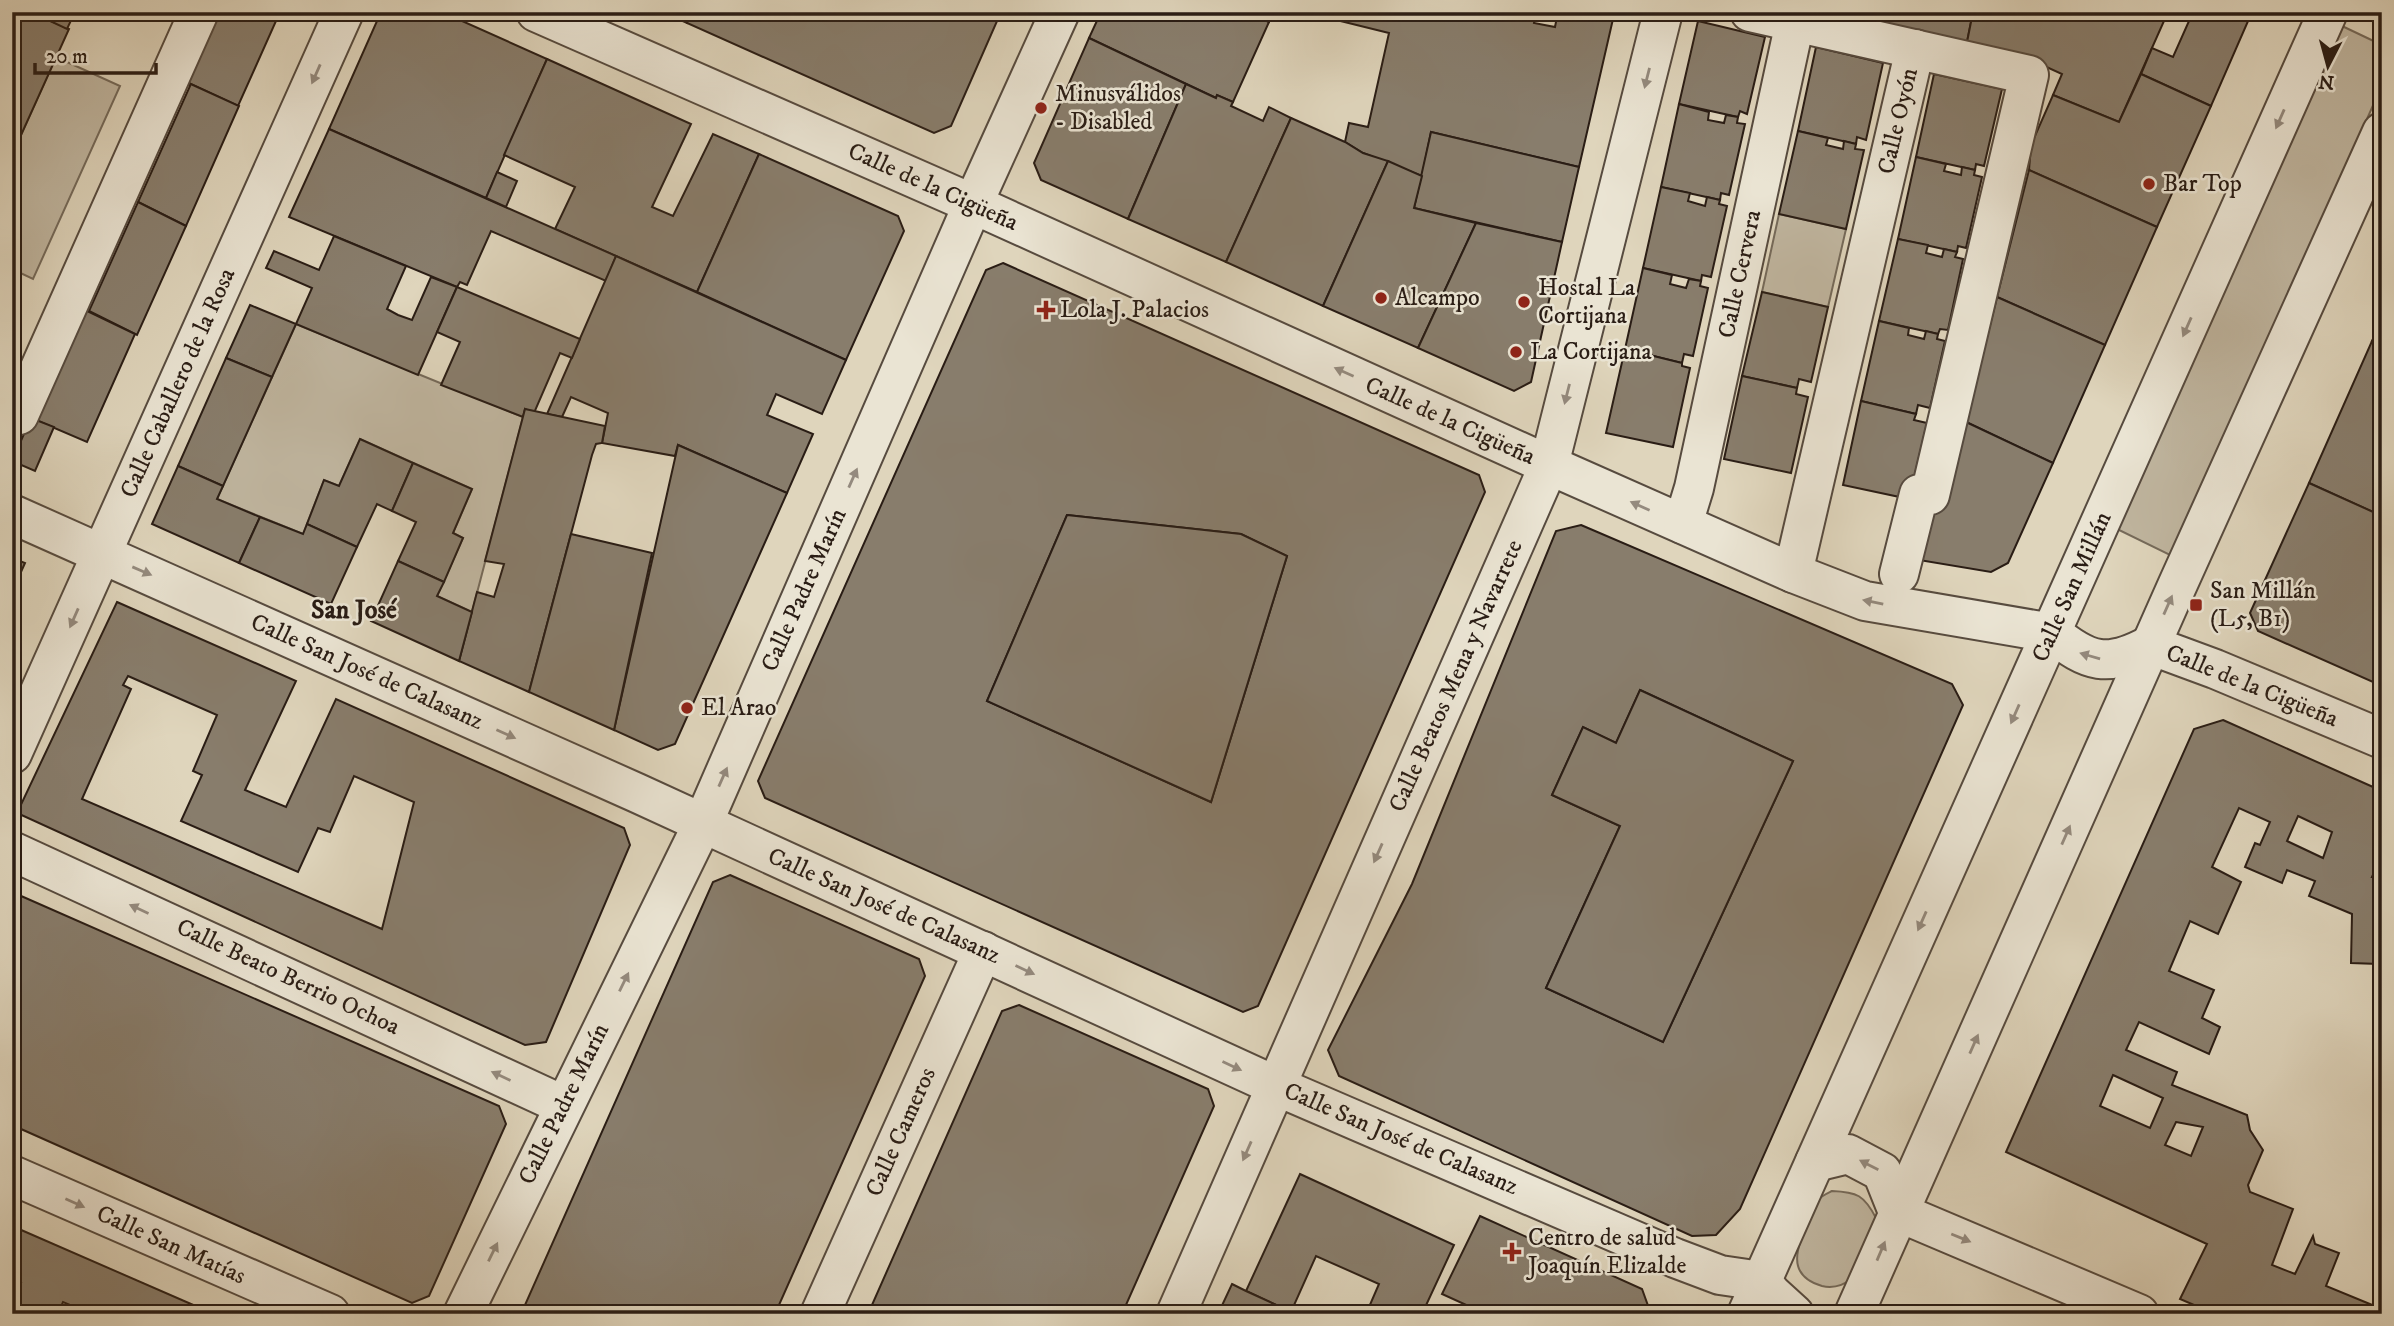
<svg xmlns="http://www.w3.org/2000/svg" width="2394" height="1326" viewBox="0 0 2394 1326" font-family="'IM FELL DW Pica',serif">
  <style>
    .green { fill: #c0b6a0; stroke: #756a5a; stroke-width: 2 }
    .building { fill: #887d6c; stroke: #2a1d15; stroke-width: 2; fill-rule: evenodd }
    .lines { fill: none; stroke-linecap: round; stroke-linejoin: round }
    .minor-casing { stroke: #574b3f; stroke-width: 42 }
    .minor { stroke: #eae4d3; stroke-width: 38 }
    .oneway { fill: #948a7e }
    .poi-dot { fill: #8f2418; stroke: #eae4d3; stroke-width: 2.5 }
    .labels { text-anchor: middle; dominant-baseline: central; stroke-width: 5; stroke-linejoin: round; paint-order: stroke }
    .poi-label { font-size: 24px; fill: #2a1d15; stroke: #eae4d3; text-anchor: start }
    .street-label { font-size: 24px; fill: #2a1d15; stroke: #eae4d3 }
    .neighbourhood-label { font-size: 26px; font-weight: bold; fill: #2a1d15; stroke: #eae4d3 }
  </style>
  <rect width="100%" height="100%" fill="#dfd5bc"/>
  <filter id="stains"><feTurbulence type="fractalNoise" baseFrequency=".00286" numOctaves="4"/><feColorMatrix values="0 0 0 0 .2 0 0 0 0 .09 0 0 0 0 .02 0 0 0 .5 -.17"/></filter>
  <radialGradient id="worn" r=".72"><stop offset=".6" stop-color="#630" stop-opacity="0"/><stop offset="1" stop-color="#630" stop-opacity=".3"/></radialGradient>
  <g class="green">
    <polygon points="2342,26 2382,45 2382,85 2174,557 2117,529"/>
    <polygon points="56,57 120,86 33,279 12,269 12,155"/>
    <polygon points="1779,214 1846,229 1828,307 1762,292"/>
    <polygon points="296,324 523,417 472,612 437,596 463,538 453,533 472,489 360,439 339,486 324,480 303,534 217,499"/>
    <path d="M1832,1191C1857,1192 1864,1195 1876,1218L1853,1278C1844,1285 1834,1289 1822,1286C1784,1275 1798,1245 1809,1220C1812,1214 1814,1204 1818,1200C1821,1196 1828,1193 1832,1191Z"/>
  </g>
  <g class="building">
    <polygon points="19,12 31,12 69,29 17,144 12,142 12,27"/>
    <polygon points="31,12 75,12 67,29"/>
    <polygon points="217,12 280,12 238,106 182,80 204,46 219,13"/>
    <polygon points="381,12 442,12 547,59 486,198 329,129"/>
    <polygon points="662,12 691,12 687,23"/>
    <polygon points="691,12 1001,12 951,126 934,133 687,23"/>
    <polygon points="1101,12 1248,12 1269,22 1233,102 1217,95 1216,98 1089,38"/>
    <polygon points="1248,12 1274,12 1269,22"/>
    <polygon points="1304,12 1536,12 1534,23 1555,27 1558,12 1583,12 1613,19 1579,167 1431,132 1422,176 1363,153 1345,142 1349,123 1368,127 1389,33"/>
    <polygon points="1583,12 1614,12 1613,19"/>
    <polygon points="1831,12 1973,12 1967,42"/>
    <polygon points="1831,12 1973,12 1967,42"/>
    <polygon points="1973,12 2168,12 2119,122 2053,95 2062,74 2016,53 1967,42"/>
    <polygon points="2193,12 2252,12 2211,106 2141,74 2152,48 2173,57"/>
    <polygon points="1698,21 1765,37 1747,114 1740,111 1738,117 1679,104"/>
    <polygon points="1089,38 1186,84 1128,219 1041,180 1034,163"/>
    <polygon points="1816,47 1883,63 1866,140 1857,137 1856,144 1798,131"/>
    <polygon points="547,59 691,124 652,207 673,216 713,134 759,154 697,292 555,229 575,187 504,155"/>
    <polygon points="1934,74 2002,89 1984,166 1976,164 1975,170 1916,157"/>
    <polygon points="2141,74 2211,106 2157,227 2029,170 2031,145 2053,95 2119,122"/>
    <polygon points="182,80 239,106 186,226 138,202 190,86 182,82"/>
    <polygon points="1186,84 1216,98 1217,95 1233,102 1231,106 1263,121 1269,107 1291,118 1226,262 1128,219"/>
    <polygon points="1679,104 1709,112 1708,120 1724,123 1726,115 1738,117 1737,123 1745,124 1729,195 1721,193 1720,200 1661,187"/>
    <polygon points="1291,118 1345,142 1363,153 1388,161 1323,306 1226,262"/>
    <polygon points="329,129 616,256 606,281 491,231 467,285 460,282 457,287 289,217"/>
    <polygon points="1798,131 1828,138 1826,145 1843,149 1844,141 1856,144 1855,149 1864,150 1846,229 1779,214"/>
    <polygon points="1431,132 1579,167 1562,242 1414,208"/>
    <polygon points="759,154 898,216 904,231 846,360 697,292"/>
    <polygon points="1916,157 1946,164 1944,171 1961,175 1962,167 1975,170 1974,175 1982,177 1966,248 1958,246 1957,252 1898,239"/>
    <polygon points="1388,161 1422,176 1414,208 1476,223 1418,348 1323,306"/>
    <polygon points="2029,170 2157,227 2105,345 1997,297"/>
    <polygon points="497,172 517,181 506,207 486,198"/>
    <polygon points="1661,187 1690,193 1688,201 1705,206 1707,197 1720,200 1719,204 1727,206 1711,277 1702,275 1701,281 1643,268"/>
    <polygon points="138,202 186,226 137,335 89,311"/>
    <polygon points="1476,223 1562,242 1531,382 1514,391 1418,348"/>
    <polygon points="334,236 406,266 387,309 398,315 412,320 431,277 457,287 418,375 296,324 312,288 266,268 274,251 319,270"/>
    <polygon points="1898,239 1928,245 1926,253 1942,257 1944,249 1957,252 1955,257 1963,259 1948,330 1940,329 1938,334 1879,321"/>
    <polygon points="616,256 846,360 822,414 776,394 767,415 813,434 787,493 678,445 675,456 602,443 608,413 571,397 562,417 547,414"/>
    <path d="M1003,263L1479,475L1485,492L1258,1006L1243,1012L765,798L758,781L986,270ZM1067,515L1241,534L1287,556L1211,802L987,701Z"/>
    <polygon points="1643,268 1672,275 1670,284 1686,288 1689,279 1701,281 1700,286 1708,288 1693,356 1684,354 1682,363 1625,349"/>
    <polygon points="457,287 580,339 572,358 560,353 534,413 525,409 523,417 441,385 460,342 437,332"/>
    <polygon points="1762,292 1828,307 1811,382 1799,379 1797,388 1742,376"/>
    <polygon points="1997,297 2105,345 2053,463 1966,422"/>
    <polygon points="250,305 296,324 272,377 226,358"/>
    <polygon points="81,308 135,334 87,442 31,418"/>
    <polygon points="2382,320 2382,345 2372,341"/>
    <polygon points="1879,321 1909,328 1908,335 1924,339 1926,331 1938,334 1937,339 1945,341 1930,408 1918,405 1916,414 1861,401"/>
    <polygon points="2372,341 2382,345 2382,516 2309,483"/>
    <polygon points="1625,349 1682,363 1682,366 1690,368 1673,447 1606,433"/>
    <polygon points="226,358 272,377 223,486 178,466"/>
    <polygon points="1742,376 1797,388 1796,394 1808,397 1791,473 1724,459"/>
    <polygon points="1861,401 1916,414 1914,420 1927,423 1909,499 1843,485"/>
    <polygon points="525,409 605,426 602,443 596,444 592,455 529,692 459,661 477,592 494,597 504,564 485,561"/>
    <polygon points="31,418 54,427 35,471 12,461"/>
    <polygon points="1966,422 2053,463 2008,563 1991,572 1913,559 1926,503"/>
    <polygon points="360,439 413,463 392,511 377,504 357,547 307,524 324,480 339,486"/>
    <polygon points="678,445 787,493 675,744 658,750 614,730"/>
    <polygon points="413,463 472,489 453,533 463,538 444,582 398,561 416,522 392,511"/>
    <polygon points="178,466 223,486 217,499 260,517 239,563 152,524"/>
    <polygon points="2309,483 2382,516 2382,686 2258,631 2250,613"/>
    <polygon points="1067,515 1241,534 1287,556 1211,802 987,701"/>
    <polygon points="260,517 303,534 307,524 357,547 331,604 239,563"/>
    <path d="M1581,525L1952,684L1963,705L1740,1209L1716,1235L1692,1236L1339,1076L1328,1050L1412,884L1556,531ZM1640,690L1793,761L1663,1042L1546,988L1620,826L1552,795L1583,727L1616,743Z"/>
    <polygon points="571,534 652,553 614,730 529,692"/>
    <polygon points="12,558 25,563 12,592"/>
    <polygon points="398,561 444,582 437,596 472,612 459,661 371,621"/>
    <path d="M117,602L296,681L245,790L286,807L336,699L624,828L630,845L546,1042L525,1045L17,813ZM128,676L217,715L193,771L202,775L181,821L298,872L318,828L330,832L354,776L414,802L382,929L82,799L131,689L123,685Z"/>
    <polygon points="1640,690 1793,761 1663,1042 1546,988 1620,826 1552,795 1583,727 1616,743"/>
    <path d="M2223,720L2382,791V854L2372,877H2382V1033L2379,964L2351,963L2352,914L2309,896L2315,881L2287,870L2282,883L2245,867L2255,843L2260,845L2270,822L2239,808L2212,867L2241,882L2218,934L2190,921L2169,971L2214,990L2202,1018L2220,1027L2209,1054L2139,1022L2126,1050L2177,1072L2172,1085L2247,1115L2250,1130L2263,1150L2248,1185L2250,1192L2293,1209L2272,1265L2295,1274L2313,1236L2315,1244L2339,1253L2326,1286L2382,1309V1314H2215L2180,1299L2207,1244L2006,1152L2194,729ZM2298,816L2332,832L2323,858L2287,841ZM2113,1075L2163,1098L2150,1128L2100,1106ZM2176,1122L2203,1127L2191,1156L2165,1145Z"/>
    <polygon points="730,875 919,959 925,976 775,1314 521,1314 713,882"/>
    <polygon points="12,892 499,1106 506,1124 429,1296 412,1303 12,1125"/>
    <polygon points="1019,1005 1208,1089 1214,1106 1122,1314 868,1314 1002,1011"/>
    <polygon points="1300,1174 1454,1245 1422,1314 1366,1314 1379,1284 1316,1256 1291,1312 1246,1291"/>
    <polygon points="1480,1216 1642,1289 1651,1314 1486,1314 1442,1294"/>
    <polygon points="12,1226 214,1314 79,1314 80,1309 63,1302 58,1314 12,1314 12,1300 21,1283 12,1279"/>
    <polygon points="1232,1284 1246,1291 1296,1314 1218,1314"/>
  </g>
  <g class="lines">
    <defs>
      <g id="minor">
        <path d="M536,12L973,204L1549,465L1793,573L1865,601L2052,633C2089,663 2107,668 2150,645L2215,669L2382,739"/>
        <polyline points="1750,12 2029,75 1930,495 1919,494 1899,574"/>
        <polyline points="19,415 199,12"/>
        <polyline points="12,514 637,793 1276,1086 1675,1258 1720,1275 1761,1281"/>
        <polyline points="1683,524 1694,488 1795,22"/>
        <polyline points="1793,573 1915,49"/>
        <polyline points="12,754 344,12"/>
        <polyline points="12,851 563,1105"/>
        <polyline points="1815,1162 1848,1154 1882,1172 1898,1212 2139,1314"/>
        <polyline points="12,1175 330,1314"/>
        <polyline points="1761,1281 1772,1294 1794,1314"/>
        <polyline points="463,1314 703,823 973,204 1060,12"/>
        <polyline points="820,1314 983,951"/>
        <polyline points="1176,1314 1549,465 1663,12"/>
        <polyline points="1747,1314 2328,12"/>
        <polyline points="1854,1314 2177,586 2382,132"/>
      </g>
    </defs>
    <use href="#minor" class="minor-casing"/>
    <use href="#minor" class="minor"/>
  </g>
  <defs><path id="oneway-solid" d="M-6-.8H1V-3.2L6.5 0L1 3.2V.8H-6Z" transform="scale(1.75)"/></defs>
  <g class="oneway">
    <use href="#oneway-solid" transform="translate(316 74) rotate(114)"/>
    <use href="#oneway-solid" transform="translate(1647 78) rotate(104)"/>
    <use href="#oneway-solid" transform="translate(2280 119) rotate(114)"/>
    <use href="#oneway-solid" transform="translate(2187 327) rotate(114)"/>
    <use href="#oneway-solid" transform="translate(1344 372) rotate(-156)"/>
    <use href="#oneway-solid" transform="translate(1567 394) rotate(104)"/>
    <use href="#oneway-solid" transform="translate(853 478) rotate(-66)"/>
    <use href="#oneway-solid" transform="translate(1640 506) rotate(-156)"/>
    <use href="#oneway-solid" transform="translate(142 571) rotate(23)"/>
    <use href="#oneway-solid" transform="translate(1873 602) rotate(-168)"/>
    <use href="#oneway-solid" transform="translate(2168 605) rotate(-66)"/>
    <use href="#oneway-solid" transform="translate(74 618) rotate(114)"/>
    <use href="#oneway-solid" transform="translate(2090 656) rotate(-164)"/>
    <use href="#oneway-solid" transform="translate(2015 714) rotate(114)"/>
    <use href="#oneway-solid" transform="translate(506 734) rotate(24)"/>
    <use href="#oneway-solid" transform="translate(723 777) rotate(-66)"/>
    <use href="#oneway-solid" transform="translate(2066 835) rotate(-66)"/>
    <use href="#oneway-solid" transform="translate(1378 853) rotate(114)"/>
    <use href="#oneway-solid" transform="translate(139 909) rotate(-155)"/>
    <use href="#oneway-solid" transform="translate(1922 921) rotate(114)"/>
    <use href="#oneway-solid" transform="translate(1025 970) rotate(25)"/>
    <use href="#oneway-solid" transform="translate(624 982) rotate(-64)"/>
    <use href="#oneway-solid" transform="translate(1974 1044) rotate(-66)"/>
    <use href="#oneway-solid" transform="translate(1232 1066) rotate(25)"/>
    <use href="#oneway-solid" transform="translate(501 1076) rotate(-155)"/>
    <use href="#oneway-solid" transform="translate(1247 1151) rotate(114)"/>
    <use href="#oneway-solid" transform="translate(1869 1165) rotate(-153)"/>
    <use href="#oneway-solid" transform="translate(75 1203) rotate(24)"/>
    <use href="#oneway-solid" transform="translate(1961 1238) rotate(22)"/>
    <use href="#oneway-solid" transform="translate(1881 1251) rotate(-67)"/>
    <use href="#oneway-solid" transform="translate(493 1252) rotate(-64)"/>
  </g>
  <g class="poi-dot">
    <circle cx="1041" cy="108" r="7"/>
    <circle cx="2149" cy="184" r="7"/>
    <circle cx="1381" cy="298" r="7"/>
    <circle cx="1524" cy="302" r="7"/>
    <path d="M1042.5 299.5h7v7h7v7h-7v7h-7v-7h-7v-7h7z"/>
    <circle cx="1516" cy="352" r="7"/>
    <rect x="2189" y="598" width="14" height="14" rx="3.5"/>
    <circle cx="687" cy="708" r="7"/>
    <path d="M1508.5 1241.5h7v7h7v7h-7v7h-7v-7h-7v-7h7z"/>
  </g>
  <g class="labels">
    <g class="poi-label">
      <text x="1055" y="94">Minusválidos<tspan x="1055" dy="28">- Disabled</tspan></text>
      <text x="2163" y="184">Bar Top</text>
      <text x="1538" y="288">Hostal La<tspan x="1538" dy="28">Cortijana</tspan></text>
      <text x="1395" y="298">Alcampo</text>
      <text x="1060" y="310">Lola J. Palacios</text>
      <text x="1530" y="352">La Cortijana</text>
      <text x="2210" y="591">San Millán<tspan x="2210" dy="28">(L5, B1)</tspan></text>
      <text x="701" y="708">El Arao</text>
      <text x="1528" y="1238">Centro de salud<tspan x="1528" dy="28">Joaquín Elizalde</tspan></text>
    </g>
    <g class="street-label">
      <text transform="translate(1898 121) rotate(-77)">Calle Oyón</text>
      <text transform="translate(933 187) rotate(24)">Calle de la Cigüeña</text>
      <text transform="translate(1740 274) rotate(-78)">Calle Cervera</text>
      <text transform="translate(178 383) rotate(-66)">Calle Caballero de la Rosa</text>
      <text transform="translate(1450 421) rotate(24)">Calle de la Cigüeña</text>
      <text transform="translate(2072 587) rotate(-66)">Calle San Millán</text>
      <text transform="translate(804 590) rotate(-66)">Calle Padre Marín</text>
      <text transform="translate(367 672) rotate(24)">Calle San José de Calasanz</text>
      <text transform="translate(1456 676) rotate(-66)">Calle Beatos Mena y Navarrete</text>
      <text transform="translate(2252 686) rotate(22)">Calle de la Cigüeña</text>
      <text transform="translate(884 906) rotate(24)">Calle San José de Calasanz</text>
      <text transform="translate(288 977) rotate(25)">Calle Beato Berrio Ochoa</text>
      <text transform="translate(564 1104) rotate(-64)">Calle Padre Marín</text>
      <text transform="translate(901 1132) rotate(-66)">Calle Cameros</text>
      <text transform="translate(1401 1139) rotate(23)">Calle San José de Calasanz</text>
      <text transform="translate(171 1245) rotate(24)">Calle San Matías</text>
    </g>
    <g class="neighbourhood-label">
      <text x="354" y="610">San José</text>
    </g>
  </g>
  <rect width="2394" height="1326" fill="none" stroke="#dfd5bc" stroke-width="42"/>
  <rect x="14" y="14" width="2366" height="1298" fill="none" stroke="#2a1d15" stroke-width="3.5"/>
  <rect x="21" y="21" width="2352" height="1284" fill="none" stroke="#2a1d15" stroke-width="2"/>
  <g transform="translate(2328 66) rotate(186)" stroke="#eae4d3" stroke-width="5" paint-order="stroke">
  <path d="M0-5L12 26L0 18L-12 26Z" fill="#2a1d15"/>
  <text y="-10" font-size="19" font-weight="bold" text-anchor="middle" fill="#2a1d15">N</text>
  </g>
  <path d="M35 63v10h121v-10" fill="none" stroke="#2a1d15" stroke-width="3.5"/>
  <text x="46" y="63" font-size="21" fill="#2a1d15" stroke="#eae4d3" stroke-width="5" paint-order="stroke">20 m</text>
  <rect width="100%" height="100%" filter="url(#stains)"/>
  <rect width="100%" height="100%" fill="url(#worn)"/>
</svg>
